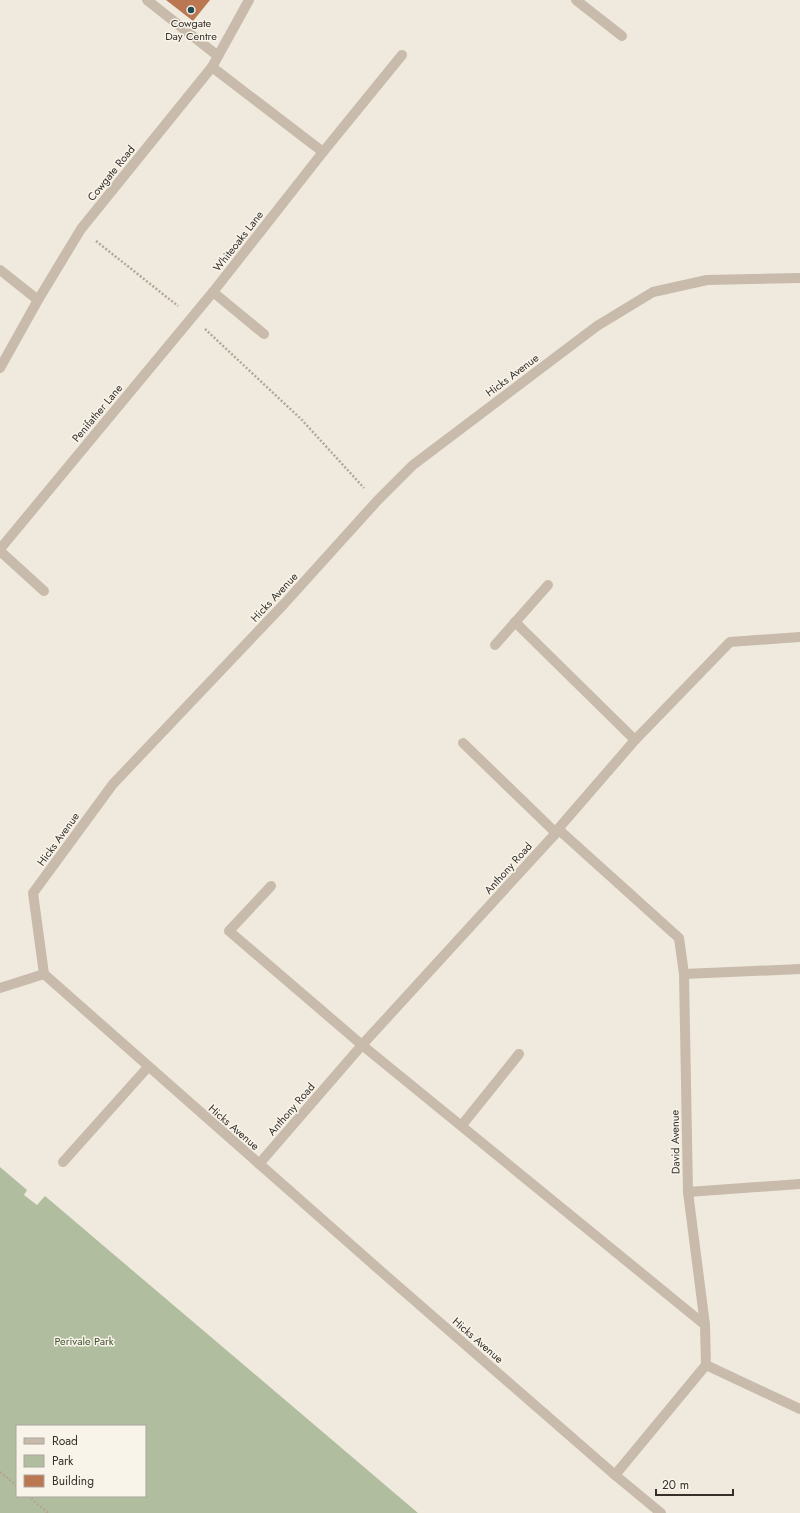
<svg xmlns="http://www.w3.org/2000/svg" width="800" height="1513" viewBox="0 0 800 1513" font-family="Jost,sans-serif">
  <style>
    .green { fill: #b0be9f; fill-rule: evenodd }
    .building { fill: #bb7752 }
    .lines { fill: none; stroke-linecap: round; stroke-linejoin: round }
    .path { stroke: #b3a695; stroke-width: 2.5; stroke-dasharray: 2 2; stroke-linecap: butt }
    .service { stroke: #c8bbab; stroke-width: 10 }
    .minor { stroke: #c8bbab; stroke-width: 10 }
    .poi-dot { fill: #234b54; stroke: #f8f4ea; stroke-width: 1.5 }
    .labels { text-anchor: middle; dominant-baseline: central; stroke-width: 3; stroke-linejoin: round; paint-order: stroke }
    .poi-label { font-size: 11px; fill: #362f2a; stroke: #f8f4ea }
    .street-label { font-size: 11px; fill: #362f2a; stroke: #f8f4ea }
    .park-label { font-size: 11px; fill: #425230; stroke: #f8f4ea }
  </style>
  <rect width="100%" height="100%" fill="#f0eade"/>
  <path class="green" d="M0,1167L27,1190L24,1195L37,1205L45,1196L418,1513H0ZM17,1426H145V1496H17Z"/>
  <polygon class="building" points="166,0 210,0 193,21"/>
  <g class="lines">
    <g class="path">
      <polyline points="96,241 178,306"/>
      <polyline points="205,329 301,419 364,488"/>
      <polyline points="0,1472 17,1486"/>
      <polyline points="28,1496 48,1513"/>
    </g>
    <g class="service">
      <polyline points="515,622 635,740"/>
      <polyline points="495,645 548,585"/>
      <polyline points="463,743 556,833"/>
      <polyline points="271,886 229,931 362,1045 705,1325"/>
      <polyline points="684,974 800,969"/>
      <polyline points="462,1125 519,1054"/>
      <polyline points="63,1162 148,1067"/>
      <polyline points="688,1192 800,1184"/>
      <polyline points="706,1365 800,1409"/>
    </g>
    <g class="minor">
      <polyline points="147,0 218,56"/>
      <polyline points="576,0 622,36"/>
      <polyline points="212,67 323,152"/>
      <polyline points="0,270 38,300"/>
      <polyline points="264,334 213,292 323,152 402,55"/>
      <polyline points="0,368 38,300 81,229 212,67 249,0"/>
      <polyline points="0,549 213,292"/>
      <polyline points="0,551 44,591"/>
      <polyline points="558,829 679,938 684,974 688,1192 705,1325 706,1365 615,1475"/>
      <polyline points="0,988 44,974"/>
      <polyline points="259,1164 362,1045 556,833 558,829 635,740 730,642 800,637"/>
      <polyline points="661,1513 615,1475 383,1273 44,974 33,893 113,784 284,604 377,501 413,465 597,326 653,292 707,280 800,278"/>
    </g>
  </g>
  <circle class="poi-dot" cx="191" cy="10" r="4"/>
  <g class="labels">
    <g class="poi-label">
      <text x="191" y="23">Cowgate<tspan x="191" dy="13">Day Centre</tspan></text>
    </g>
    <g class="street-label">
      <text transform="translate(111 173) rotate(-51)">Cowgate Road</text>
      <text transform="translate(238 241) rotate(-52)">Whiteoaks Lane</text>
      <text transform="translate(512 375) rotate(-37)">Hicks Avenue</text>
      <text transform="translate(97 413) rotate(-50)">Penifather Lane</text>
      <text transform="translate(274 597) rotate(-47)">Hicks Avenue</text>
      <text transform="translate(58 839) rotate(-54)">Hicks Avenue</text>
      <text transform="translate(508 868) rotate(-48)">Anthony Road</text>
      <text transform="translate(291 1109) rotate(-49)">Anthony Road</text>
      <text transform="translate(234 1127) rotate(41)">Hicks Avenue</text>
      <text transform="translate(675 1142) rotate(-91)">David Avenue</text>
      <text transform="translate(478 1340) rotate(41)">Hicks Avenue</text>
    </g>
    <g class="park-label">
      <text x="84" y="1341">Perivale Park</text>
    </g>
  </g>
  <rect x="16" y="1425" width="130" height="72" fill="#f8f4ea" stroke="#aaa59d"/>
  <rect x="24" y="1438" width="20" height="6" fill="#c8bbab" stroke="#aaa59d"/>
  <text x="52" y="1445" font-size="12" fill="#362f2a">Road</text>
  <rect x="24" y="1455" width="20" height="12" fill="#b0be9f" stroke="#aaa59d"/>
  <text x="52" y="1465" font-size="12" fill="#362f2a">Park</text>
  <rect x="24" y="1475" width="20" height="12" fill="#bb7752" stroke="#aaa59d"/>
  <text x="52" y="1485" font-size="12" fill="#362f2a">Building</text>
  <path d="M656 1489v6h77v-6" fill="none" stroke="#362f2a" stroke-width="2"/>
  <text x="662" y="1489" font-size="12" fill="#362f2a" stroke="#f8f4ea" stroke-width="3" paint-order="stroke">20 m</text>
</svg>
